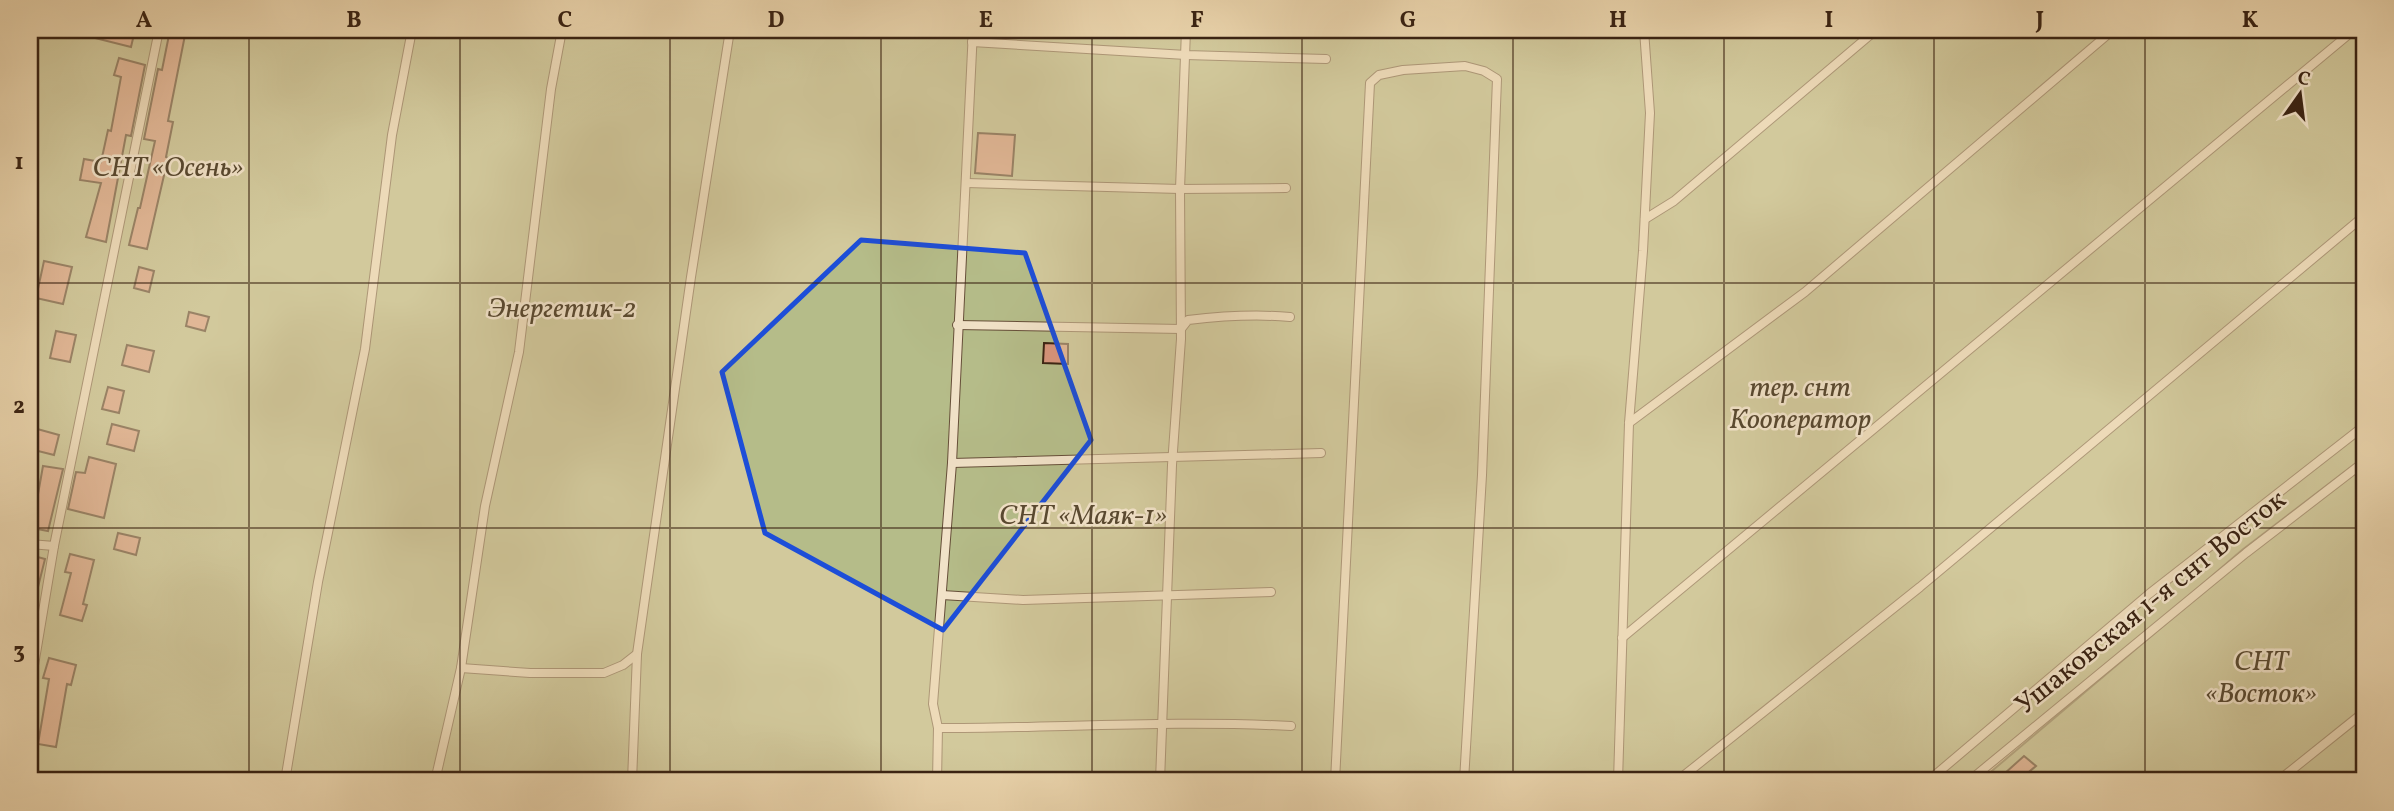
<svg xmlns="http://www.w3.org/2000/svg" width="2394" height="811" viewBox="0 0 2394 811" font-family="Vollkorn,serif">
  <style>
    .green { fill: #b5bc89; stroke: #78704e; stroke-width: 2 }
    .building { fill: #d8957d; stroke: #3a2313; stroke-width: 2 }
    .lines { fill: none; stroke-linecap: round; stroke-linejoin: round }
    .lane-casing { stroke: #664f39; stroke-width: 10 }
    .lane { stroke: #f1e2c8; stroke-width: 8 }
    .marked { fill: none; stroke: #1d4ed8; stroke-width: 5; stroke-linejoin: round }
    .grid { fill: none; stroke: #3a2313; stroke-width: 2; stroke-opacity: 0.55 }
    .labels { text-anchor: middle; dominant-baseline: central; stroke-width: 5; stroke-linejoin: round; paint-order: stroke }
    .park-label { font-size: 28px; font-style: italic; fill: #594930; stroke: #f1e2c8 }
    .street-label { font-size: 28px; fill: #3a2313; stroke: #f1e2c8 }
    .neatline { fill: none; stroke: #3a2313; stroke-width: 2.5 }
    .grid-label { font-size: 23px; text-anchor: middle; font-weight: bold; fill: #3a2313 }
  </style>
  <rect width="100%" height="100%" fill="#e9d3ab"/>
  <filter id="stains"><feTurbulence type="fractalNoise" baseFrequency=".00286" numOctaves="4"/><feColorMatrix values="0 0 0 0 .2 0 0 0 0 .09 0 0 0 0 .02 0 0 0 .5 -.17"/></filter>
  <radialGradient id="worn" r=".72"><stop offset=".6" stop-color="#630" stop-opacity="0"/><stop offset="1" stop-color="#630" stop-opacity=".3"/></radialGradient>
  <g class="green">
    <polygon points="30,30 2364,30 2364,457 2242,550 1974,781 30,781"/>
    <polygon points="2364,464 2364,781 1980,781 2247,555"/>
  </g>
  <g class="building">
    <polygon points="83,30 135,30 131,47 83,35"/>
    <polygon points="170,30 186,30 168,121 173,122 166,157 168,158 147,249 129,245 138,208 140,208 155,141 144,139 158,69 162,70"/>
    <polygon points="119,58 145,65 131,136 126,135 106,242 86,237 101,183 80,180 84,159 101,162 108,130 111,131 121,77 114,75"/>
    <polygon points="978,133 1015,135 1012,176 975,173"/>
    <polygon points="44,261 72,267 63,304 36,298"/>
    <polygon points="139,267 154,271 149,292 134,288"/>
    <polygon points="189,312 209,317 205,331 186,326"/>
    <polygon points="56,331 76,335 70,362 50,358"/>
    <polygon points="1044,343 1068,344 1068,364 1043,363"/>
    <polygon points="127,345 154,351 149,372 122,365"/>
    <polygon points="108,387 124,391 119,413 102,409"/>
    <polygon points="112,424 139,431 134,451 107,444"/>
    <polygon points="30,427 59,435 54,455 30,449"/>
    <polygon points="89,457 116,464 104,518 68,509 76,472 85,473"/>
    <polygon points="43,466 63,469 48,531 32,528"/>
    <polygon points="118,533 140,538 136,555 114,549"/>
    <polygon points="70,554 94,560 83,604 87,605 82,621 60,615 71,573 65,572"/>
    <polygon points="30,555 45,559 35,599 30,599"/>
    <polygon points="49,658 76,665 71,685 67,684 56,747 38,744 49,679 43,678"/>
    <polygon points="2024,756 2036,766 2018,781 2004,774"/>
  </g>
  <g class="lines">
    <defs>
      <g id="lane">
        <polyline points="972,42 1186,55 1326,59"/>
        <polyline points="30,54 35,30"/>
        <polyline points="967,183 1180,189 1286,188"/>
        <polyline points="1645,219 1674,201 1876,30"/>
        <path d="M957,325L1181,329L1188,320C1222,316 1256,314 1290,317"/>
        <polyline points="1629,423 1805,292 2113,30"/>
        <polyline points="952,463 1321,453"/>
        <polyline points="30,544 54,546"/>
        <polyline points="942,595 1023,600 1271,592"/>
        <polyline points="1622,638 2354,30"/>
        <polyline points="461,668 530,673 604,673 623,665 637,654 691,277 730,30"/>
        <polyline points="30,689 54,546 159,30"/>
        <path d="M938,728C1055,728 1173,720 1291,726"/>
        <polyline points="285,781 318,582 365,349 392,135 412,30"/>
        <polyline points="435,781 461,668 485,506 519,352 551,89 562,30"/>
        <polyline points="632,781 637,654"/>
        <polyline points="937,781 938,728 933,704 952,463 973,30"/>
        <polyline points="1160,781 1172,465 1181,339 1180,189 1186,30"/>
        <polyline points="1335,781 1370,83 1379,75 1403,70 1465,66 1484,71 1497,79 1482,475 1464,781"/>
        <polyline points="1618,781 1629,423 1643,251 1650,113 1644,30"/>
        <polyline points="1677,781 1920,587 2364,216"/>
        <polyline points="1928,781 2149,594 2364,426"/>
        <polyline points="1969,781 2246,553 2364,462"/>
        <polyline points="2278,781 2364,712"/>
      </g>
    </defs>
    <use href="#lane" class="lane-casing"/>
    <use href="#lane" class="lane"/>
  </g>
  <path d="M0 0H2394V811H0ZM861,240L1025,253L1091,440L943,630L765,533L722,372Z" fill="#e9d3ab" fill-opacity=".55" fill-rule="evenodd"/>
  <path class="marked" d="M861,240L1025,253L1091,440L943,630L765,533L722,372Z"/>
  <path class="grid" d="M249,30V781M460,30V781M670,30V781M881,30V781M1092,30V781M1302,30V781M1513,30V781M1724,30V781M1934,30V781M2145,30V781M30,283H2364M30,528H2364"/>
  <g class="labels">
    <g class="park-label">
      <text x="168" y="168">СНТ «Осень»</text>
      <text x="562" y="309">Энергетик-2</text>
      <text x="1800" y="388">тер. снт<tspan x="1800" dy="32">Кооператор</tspan></text>
      <text x="1083" y="516">СНТ «Маяк-1»</text>
      <text x="2261" y="662">СНТ<tspan x="2261" dy="32">«Восток»</tspan></text>
    </g>
    <g class="street-label">
      <text transform="translate(2151 603) rotate(-39)">Ушаковская 1-я снт Восток</text>
    </g>
  </g>
  <rect width="2394" height="811" fill="none" stroke="#e9d3ab" stroke-width="77"/>
  <g transform="translate(2300 94) rotate(14)" stroke="#f1e2c8" stroke-width="5" paint-order="stroke">
  <path d="M0-5L12 26L0 18L-12 26Z" fill="#3a2313"/>
  <text y="-10" font-size="19" font-weight="bold" text-anchor="middle" fill="#3a2313">С</text>
  </g>
  <rect x="38" y="38" width="2318" height="734" class="neatline"/>
  <g class="grid-label">
    <text x="144" y="27">A</text>
    <text x="354" y="27">B</text>
    <text x="565" y="27">C</text>
    <text x="776" y="27">D</text>
    <text x="986" y="27">E</text>
    <text x="1197" y="27">F</text>
    <text x="1408" y="27">G</text>
    <text x="1618" y="27">H</text>
    <text x="1829" y="27">I</text>
    <text x="2040" y="27">J</text>
    <text x="2250" y="27">K</text>
    <text x="19" y="169">1</text>
    <text x="19" y="413">2</text>
    <text x="19" y="658">3</text>
  </g>
  <rect width="100%" height="100%" filter="url(#stains)"/>
  <rect width="100%" height="100%" fill="url(#worn)"/>
</svg>
